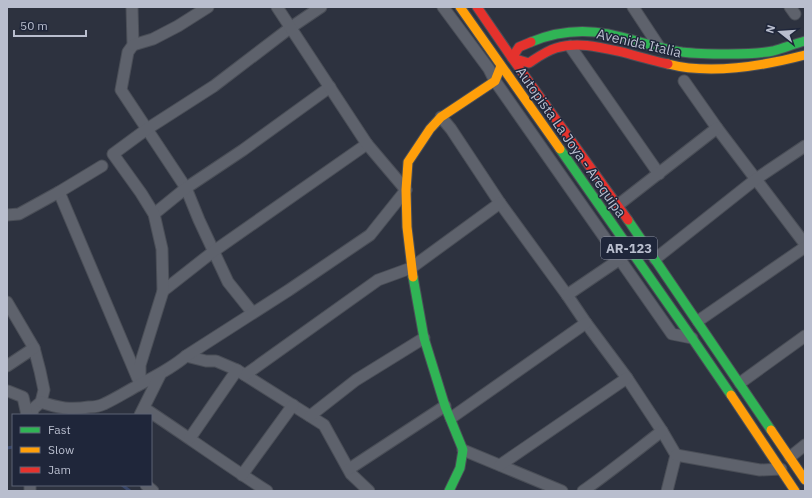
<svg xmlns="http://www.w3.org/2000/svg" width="812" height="498" viewBox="0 0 812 498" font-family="'IBM Plex Sans',sans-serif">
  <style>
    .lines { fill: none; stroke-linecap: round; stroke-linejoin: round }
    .stream { stroke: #3a486b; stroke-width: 3 }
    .street-casing { stroke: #4a4e57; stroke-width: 13 }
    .fast-casing { stroke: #4a4e57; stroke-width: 11 }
    .slow-casing { stroke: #4a4e57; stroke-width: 11 }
    .jam-casing { stroke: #4a4e57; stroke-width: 11 }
    .street { stroke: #5e626c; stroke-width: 11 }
    .fast { stroke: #30b455; stroke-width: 9 }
    .slow { stroke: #ff9f0a; stroke-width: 9 }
    .jam { stroke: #e5322d; stroke-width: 9 }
    .labels { text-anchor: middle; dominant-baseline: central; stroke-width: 3; stroke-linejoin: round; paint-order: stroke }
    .shield { fill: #1f263a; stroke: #8b90a2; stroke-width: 1 }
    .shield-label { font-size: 13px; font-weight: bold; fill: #b9bece }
    .street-label { font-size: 14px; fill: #b9bece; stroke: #1f263a }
  </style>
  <rect width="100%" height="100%" fill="#2d323f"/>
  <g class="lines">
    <g class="stream">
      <polyline points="7,448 13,447"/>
      <polyline points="122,485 130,491"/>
    </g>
    <defs>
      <g id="street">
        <polyline points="132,7 133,45 128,52 121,90 186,188 199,220 228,282 252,312"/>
        <polyline points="443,7 489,69 495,81 672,334 692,338"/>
        <polyline points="633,7 660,48"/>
        <polyline points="790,7 795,14"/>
        <polyline points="133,45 153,39 178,26 208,7"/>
        <polyline points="570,46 659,174"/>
        <polyline points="684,81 717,128 805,244"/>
        <polyline points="441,117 451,129 500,203 567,295 586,323 627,378 662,431 676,455 667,491"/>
        <polyline points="59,192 138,379"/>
        <polyline points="618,205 717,128"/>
        <polyline points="154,214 186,188 243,150 330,87"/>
        <polyline points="7,215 19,214 59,192 102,166"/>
        <polyline points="655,259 756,179 805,146"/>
        <polyline points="163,291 214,251 367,144"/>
        <polyline points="567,295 620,259"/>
        <polyline points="7,302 34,348 40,371 44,390 41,402 34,408 31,415"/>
        <polyline points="698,321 805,247"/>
        <polyline points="186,356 206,361 216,361 237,370 324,425 351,474 369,491"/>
        <polyline points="7,366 34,348"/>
        <polyline points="245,375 378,280 411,268 500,203"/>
        <polyline points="740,383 805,336"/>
        <polyline points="140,384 140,365 163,291 162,249 154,214 141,193 113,154 147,129 214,86 290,28 321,7"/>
        <polyline points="7,391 8,391 23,397 27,415"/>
        <path d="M41,402C58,408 71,410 89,407C94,407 100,406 104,404C115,399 126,392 137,386C154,377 171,369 186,356L289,290L370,235L406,190L367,144L277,7"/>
        <path d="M144,408C185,435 225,464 267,491"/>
        <polyline points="140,415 160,375"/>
        <polyline points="310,416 356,380 424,338"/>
        <polyline points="451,418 586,323"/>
        <polyline points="190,438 237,370"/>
        <polyline points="463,450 562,491"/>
        <polyline points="676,455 760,470 781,469"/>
        <polyline points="790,457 805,445"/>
        <polyline points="500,465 627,378"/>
        <polyline points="349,469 445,406"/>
        <polyline points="242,475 293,405"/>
        <polyline points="30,485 30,491"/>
        <polyline points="146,485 153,491"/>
        <path d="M583,491C610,472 636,451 662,431"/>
      </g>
      <g id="fast">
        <path d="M531,42C555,32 582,29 608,34C633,39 657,48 682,52C697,54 713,54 728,54C743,54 758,54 773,51C784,48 794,44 805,41"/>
        <polyline points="560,149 692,338 731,395"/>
        <polyline points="628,220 771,430"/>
        <polyline points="413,277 424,338 445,406 463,450 460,468 449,491"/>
      </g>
      <g id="slow">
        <polyline points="460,7 560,149"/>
        <path d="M668,64C710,75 763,66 805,55"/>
        <polyline points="413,277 407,227 406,190 408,162 430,129 441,117 495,81 501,66"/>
        <polyline points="731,395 795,491"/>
        <polyline points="771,430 805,480"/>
      </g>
      <g id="jam">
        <polyline points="477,7 512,58 628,220"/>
        <path d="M531,42L519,47L512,58L529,63C538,57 546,51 556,48C579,41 603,48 626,53C640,57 654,61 668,64"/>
      </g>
    </defs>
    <use href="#street" class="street-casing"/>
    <use href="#fast" class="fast-casing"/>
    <use href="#slow" class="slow-casing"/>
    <use href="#jam" class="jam-casing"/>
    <use href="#street" class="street"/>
    <use href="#fast" class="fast"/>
    <use href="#slow" class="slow"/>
    <use href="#jam" class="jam"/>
  </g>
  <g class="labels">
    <rect class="shield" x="601" y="237" width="56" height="22" rx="3"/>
    <g class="shield-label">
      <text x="629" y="248">AR-123</text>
    </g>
    <g class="street-label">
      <text transform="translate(639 43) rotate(13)">Avenida Italia</text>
      <text transform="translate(571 142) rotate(55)">Autopista La Joya - Arequipa</text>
    </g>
  </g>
  <rect width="812" height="498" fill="none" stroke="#b9bece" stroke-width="16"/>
  <rect x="12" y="414" width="140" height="72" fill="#1f263a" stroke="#5d6375"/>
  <rect x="20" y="427" width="20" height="6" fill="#30b455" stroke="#5d6375"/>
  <text x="48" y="434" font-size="12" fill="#b9bece">Fast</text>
  <rect x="20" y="447" width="20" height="6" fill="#ff9f0a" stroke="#5d6375"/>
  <text x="48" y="454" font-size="12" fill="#b9bece">Slow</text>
  <rect x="20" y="467" width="20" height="6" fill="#e5322d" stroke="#5d6375"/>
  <text x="48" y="474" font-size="12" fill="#b9bece">Jam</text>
  <g transform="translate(780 32) rotate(287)" stroke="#1f263a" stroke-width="3" paint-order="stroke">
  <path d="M0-3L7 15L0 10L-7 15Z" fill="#b9bece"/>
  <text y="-6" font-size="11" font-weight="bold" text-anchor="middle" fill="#b9bece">N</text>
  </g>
  <path d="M14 30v6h72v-6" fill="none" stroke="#b9bece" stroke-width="2"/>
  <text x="20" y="30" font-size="12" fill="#b9bece" stroke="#1f263a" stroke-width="3" paint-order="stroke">50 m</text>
</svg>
